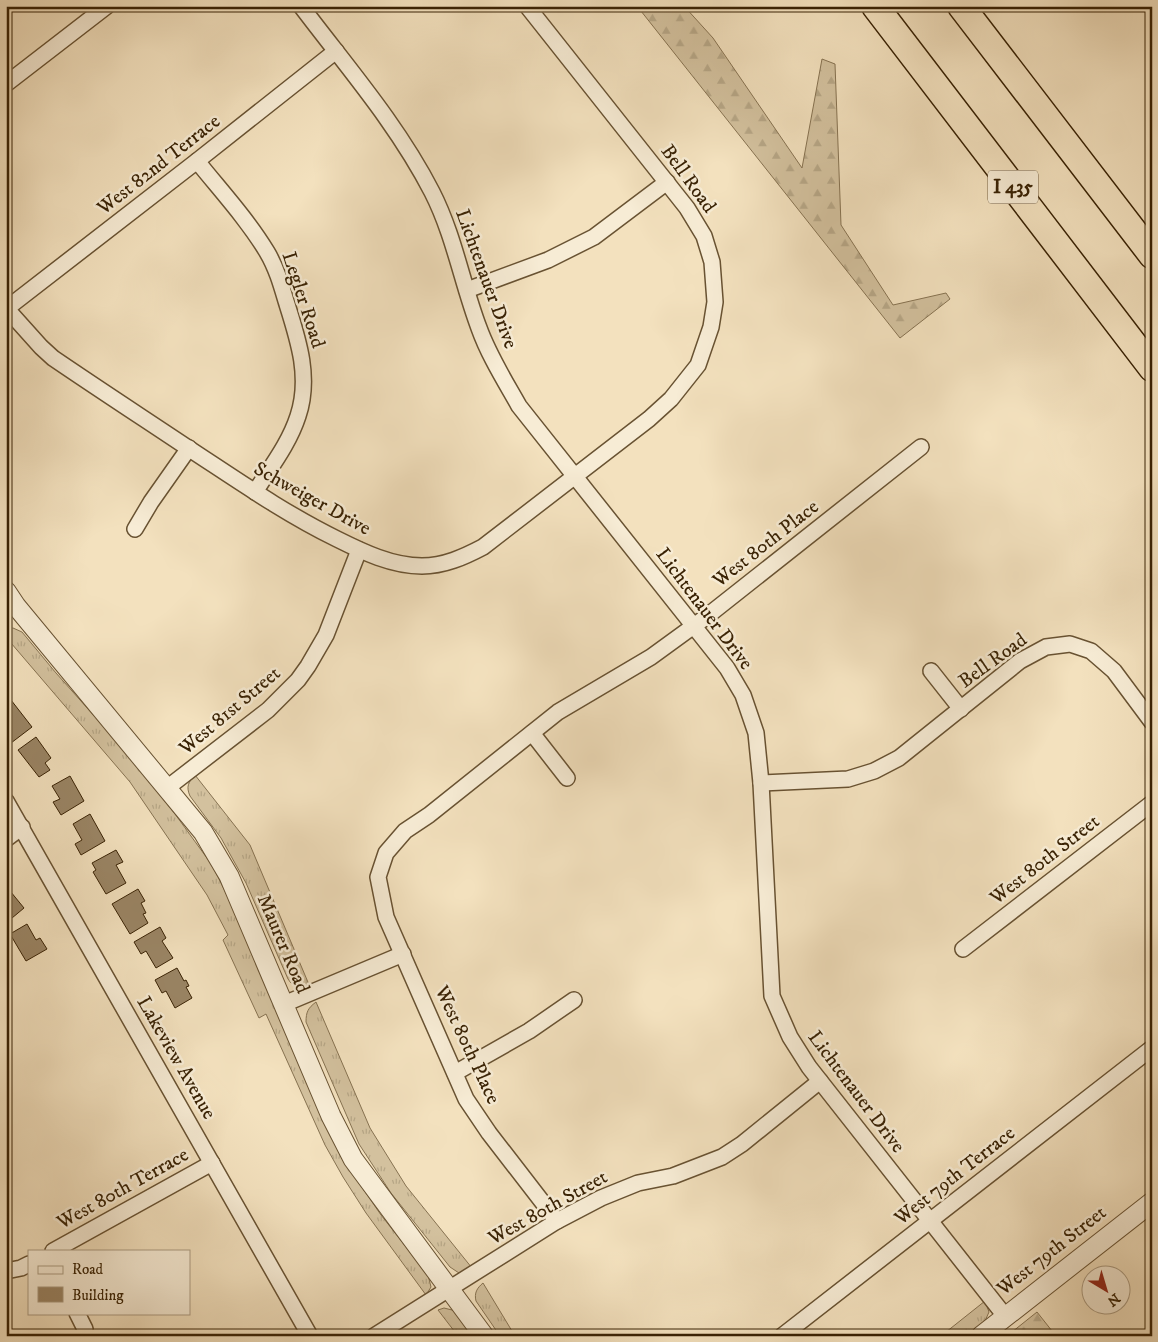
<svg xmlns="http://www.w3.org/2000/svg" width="1158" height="1342" viewBox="0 0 1158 1342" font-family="'IM FELL DW Pica',serif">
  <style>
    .grass { fill: url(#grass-tufts); stroke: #867251 }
    .forest { fill: url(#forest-firs); stroke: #867251 }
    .building { fill: #9a8565; stroke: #392204 }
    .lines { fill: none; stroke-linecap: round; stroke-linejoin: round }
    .minor-casing { stroke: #685232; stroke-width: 18 }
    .tertiary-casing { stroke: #685232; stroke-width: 21 }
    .motorway-casing { stroke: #392204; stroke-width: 29 }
    .minor { stroke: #f7ecd5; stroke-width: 15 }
    .tertiary { stroke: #f7ecd5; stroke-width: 19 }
    .motorway { stroke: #f3e1be; stroke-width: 26 }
    .labels { text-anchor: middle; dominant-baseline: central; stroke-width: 5; stroke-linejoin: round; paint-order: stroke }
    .shield { fill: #f7ecd5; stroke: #725f43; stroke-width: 1 }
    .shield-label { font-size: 19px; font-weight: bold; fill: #392204 }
    .street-label { font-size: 20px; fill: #392204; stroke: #f7ecd5 }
  </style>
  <defs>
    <pattern id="grass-tufts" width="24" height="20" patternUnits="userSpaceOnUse" patternTransform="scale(1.25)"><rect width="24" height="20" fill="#d3c19e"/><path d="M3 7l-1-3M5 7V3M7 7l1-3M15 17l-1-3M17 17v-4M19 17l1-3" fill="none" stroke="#b6a686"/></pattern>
    <pattern id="forest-firs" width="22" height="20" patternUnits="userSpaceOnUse" patternTransform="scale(1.25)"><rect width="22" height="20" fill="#d3c19e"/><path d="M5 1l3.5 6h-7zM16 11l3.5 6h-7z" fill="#b6a686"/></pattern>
  </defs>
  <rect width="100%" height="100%" fill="#f3e1be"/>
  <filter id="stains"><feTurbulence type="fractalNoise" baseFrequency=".004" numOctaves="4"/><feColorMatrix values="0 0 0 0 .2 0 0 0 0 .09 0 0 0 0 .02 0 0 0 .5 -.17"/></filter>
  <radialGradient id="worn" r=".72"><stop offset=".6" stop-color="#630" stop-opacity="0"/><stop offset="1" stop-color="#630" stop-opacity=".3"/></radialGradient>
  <g class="grass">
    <polygon points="6,628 13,628 22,632 56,673 128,754 175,814 212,865 238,917 348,1167 381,1215 428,1275 431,1287 426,1295 366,1213 343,1177 325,1145 266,1014 259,1018 223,940 228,935 207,895 130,782 11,643 6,637"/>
    <path d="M195,775L250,845L310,987C300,990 294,988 288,979L246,883L221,838L190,796C186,787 188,782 195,775Z"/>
    <path d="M316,1002L370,1128L406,1186L472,1268L459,1273L450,1267L391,1193L359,1144L306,1022C306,1012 308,1008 316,1002Z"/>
    <path d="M483,1283L515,1336H500L476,1301C474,1293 477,1288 483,1283Z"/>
    <polygon points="985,1301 989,1312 985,1321 967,1336 941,1336"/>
    <polygon points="444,1308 456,1311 474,1336 458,1336 438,1310"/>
  </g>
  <g class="forest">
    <polygon points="637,6 684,6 713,38 802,168 822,59 835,64 841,225 893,305 946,293 950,299 900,338"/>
    <polygon points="1037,1312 1056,1336 1007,1336"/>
  </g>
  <g class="building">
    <polygon points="11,700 32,727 11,743 6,736 6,704"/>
    <polygon points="36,737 51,758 45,763 50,770 39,777 18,750"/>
    <polygon points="70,776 84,801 61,815 53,802 60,799 52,786"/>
    <polygon points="90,814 105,841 81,855 75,844 82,840 73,824"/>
    <polygon points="116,850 123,862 116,865 126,883 106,894 93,872 96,870 92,863"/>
    <polygon points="6,886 24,908 12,918 6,911"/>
    <polygon points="138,889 145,901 141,903 146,913 143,914 148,923 130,934 112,904"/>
    <polygon points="27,924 36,940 40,938 47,949 26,961 10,934"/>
    <polygon points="160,927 166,938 162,941 173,958 156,968 146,951 141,954 134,942"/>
    <polygon points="177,968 184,981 186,980 189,986 186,987 192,998 175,1008 166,991 162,993 155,980"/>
  </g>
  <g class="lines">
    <defs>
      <g id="minor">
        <path d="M301,6C347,67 397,124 432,192C454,235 462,283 479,328C489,356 505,381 519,406L727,668L743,695L756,733L761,783L772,996L790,1037L809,1067L1005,1316"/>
        <polyline points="6,84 107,6"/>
        <path d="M197,161C221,191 247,219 267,252C276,267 281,284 286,301C298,339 311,377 298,416C289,444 270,468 255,492"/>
        <polyline points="467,290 548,260 594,237 667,182"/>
        <path d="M6,308L41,347L53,358C97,388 143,418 188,448C237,480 284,513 337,539C363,552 392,566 422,566C444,566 464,557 483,547L649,419L671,399L698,365L711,327L715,302L712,262L704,236L687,208L527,6"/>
        <polyline points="6,309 197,161 336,51"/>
        <polyline points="135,529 151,502 189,448"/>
        <polyline points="931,671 961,709"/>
        <polyline points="532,733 567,778"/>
        <polyline points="761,783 848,779 874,771 899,758 1020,661 1046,647 1070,644 1091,651 1114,671 1152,722"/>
        <polyline points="167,788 268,710 298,680 308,666 326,635 359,550"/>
        <polyline points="6,801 310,1336"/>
        <polyline points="6,839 22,827"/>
        <polyline points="963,949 1152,803"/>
        <polyline points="284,1004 403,954"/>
        <polyline points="455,1073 529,1031 574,1000"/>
        <polyline points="557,1221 489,1133 466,1099 386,917 378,877 386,853 405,831 429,815 558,712 651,657 706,617 921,447"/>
        <polyline points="53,1251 212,1163"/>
        <polyline points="6,1271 21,1268 29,1264"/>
        <polyline points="77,1313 85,1329"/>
        <polyline points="374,1336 557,1221 601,1198 638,1183 673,1176 722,1157 742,1144 820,1081"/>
        <polyline points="782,1336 1152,1048"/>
      </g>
      <g id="tertiary">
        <polyline points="6,591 16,606 203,832 229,876 331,1116 353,1159 484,1336"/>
        <polyline points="981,1336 1152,1202"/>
      </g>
      <g id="motorway">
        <polyline points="875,6 1152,368"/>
        <polyline points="961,6 1152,255"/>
      </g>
    </defs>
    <use href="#minor" class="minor-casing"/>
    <use href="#tertiary" class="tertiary-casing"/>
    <use href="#motorway" class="motorway-casing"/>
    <use href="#minor" class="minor"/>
    <use href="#tertiary" class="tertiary"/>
    <use href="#motorway" class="motorway"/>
  </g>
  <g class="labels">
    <rect class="shield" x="988" y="170.5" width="50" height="33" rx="4"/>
    <g class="shield-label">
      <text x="1013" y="187">I 435</text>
    </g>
    <g class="street-label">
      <text transform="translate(159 165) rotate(-38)">West 82nd Terrace</text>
      <text transform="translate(688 179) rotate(54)">Bell Road</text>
      <text transform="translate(486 279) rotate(70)">Lichtenauer Drive</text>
      <text transform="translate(303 300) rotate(72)">Legler Road</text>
      <text transform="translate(312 499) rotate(29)">Schweiger Drive</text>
      <text transform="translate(766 544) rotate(-38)">West 80th Place</text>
      <text transform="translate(704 609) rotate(53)">Lichtenauer Drive</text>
      <text transform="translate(993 661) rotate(-36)">Bell Road</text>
      <text transform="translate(230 711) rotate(-40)">West 81st Street</text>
      <text transform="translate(1045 860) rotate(-38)">West 80th Street</text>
      <text transform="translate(283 944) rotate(67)">Maurer Road</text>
      <text transform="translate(467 1045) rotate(65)">West 80th Place</text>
      <text transform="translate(176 1058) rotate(60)">Lakeview Avenue</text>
      <text transform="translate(856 1092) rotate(53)">Lichtenauer Drive</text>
      <text transform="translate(955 1176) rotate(-38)">West 79th Terrace</text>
      <text transform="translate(123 1189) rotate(-29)">West 80th Terrace</text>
      <text transform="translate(548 1208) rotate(-29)">West 80th Street</text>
      <text transform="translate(1052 1251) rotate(-38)">West 79th Street</text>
    </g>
  </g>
  <rect width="1158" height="1342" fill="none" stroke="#f3e1be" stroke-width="25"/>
  <rect x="8" y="8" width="1143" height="1327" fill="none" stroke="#392204" stroke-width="2.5"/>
  <rect x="12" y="12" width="1133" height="1317" fill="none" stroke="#392204"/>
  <rect x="28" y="1250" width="162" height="65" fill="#f7ecd5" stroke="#ab9b81"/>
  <rect x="38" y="1266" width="25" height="8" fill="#f7ecd5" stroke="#ab9b81"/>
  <text x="72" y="1274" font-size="15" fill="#392204">Road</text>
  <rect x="38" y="1287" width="25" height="15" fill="#9a8565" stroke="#ab9b81"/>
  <text x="72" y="1300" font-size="15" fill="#392204">Building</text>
  <g transform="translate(1106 1290) rotate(142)"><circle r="24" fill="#f7ecd5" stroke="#ab9b81"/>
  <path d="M0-4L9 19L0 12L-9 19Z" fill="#8f2418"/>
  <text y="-8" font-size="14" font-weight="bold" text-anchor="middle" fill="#392204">N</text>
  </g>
  <rect width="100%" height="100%" filter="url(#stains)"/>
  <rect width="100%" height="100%" fill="url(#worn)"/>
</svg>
